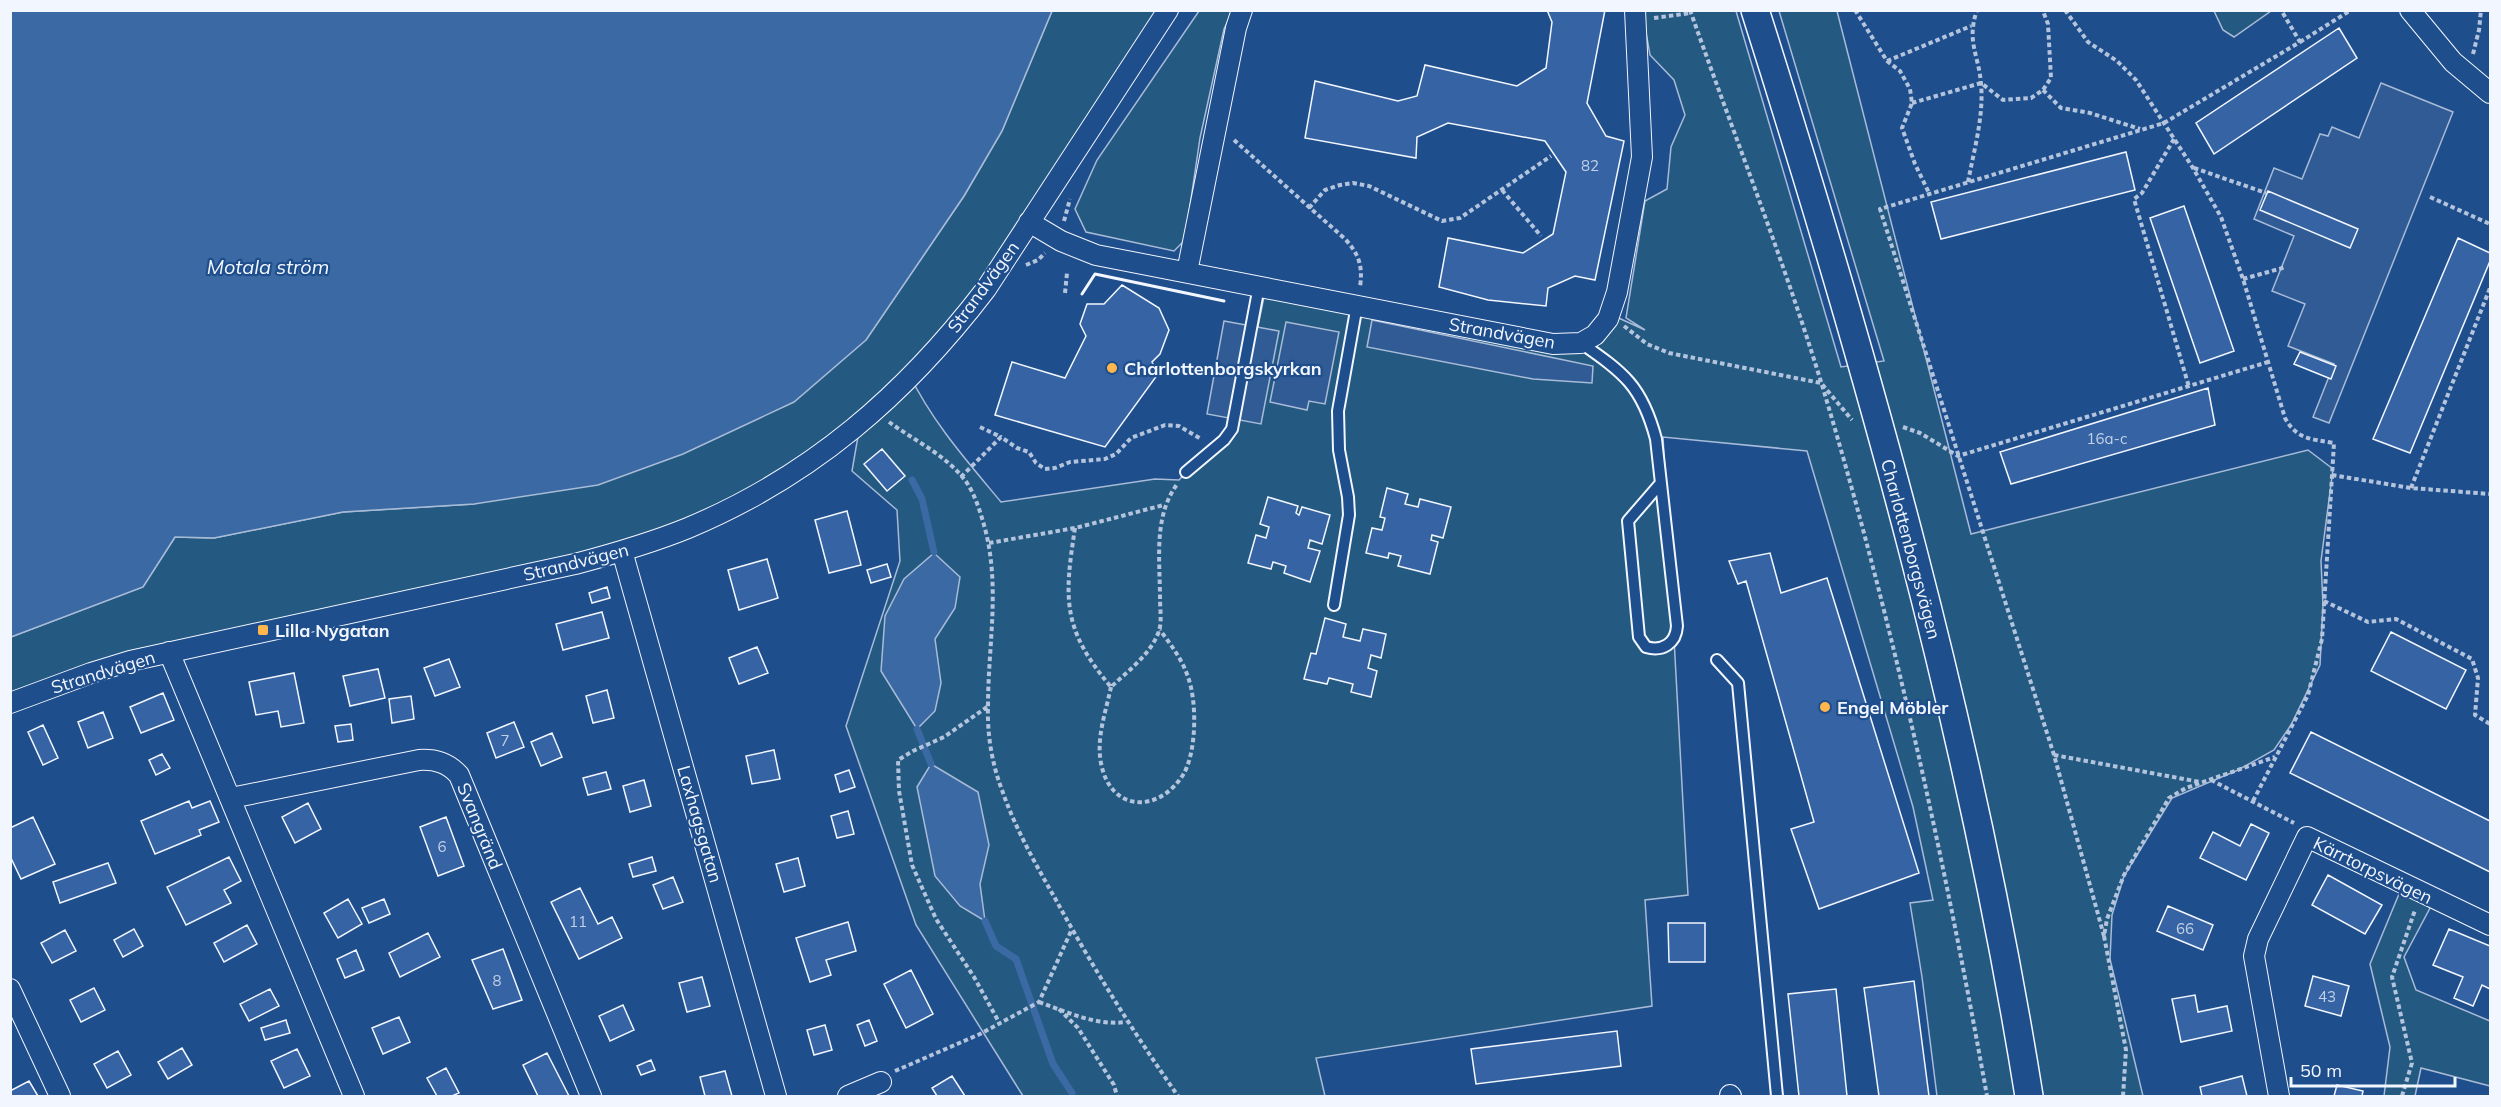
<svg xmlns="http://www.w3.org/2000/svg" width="2501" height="1107" font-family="Mulish,sans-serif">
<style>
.green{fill:#245a82;stroke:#a8bbd7;stroke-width:1.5}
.parking{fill:#305b95;stroke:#a8bbd7;stroke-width:1.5}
.water{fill:#3b69a3;stroke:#a8bbd7;stroke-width:1.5}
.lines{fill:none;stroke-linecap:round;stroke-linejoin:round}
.stream{stroke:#3b69a3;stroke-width:7}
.building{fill:#3563a3;stroke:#f2f6ff;stroke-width:1.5}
.service-casing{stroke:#f2f6ff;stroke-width:14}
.minor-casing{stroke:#f2f6ff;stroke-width:22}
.secondary-casing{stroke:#f2f6ff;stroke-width:30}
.path{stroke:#b3c4dc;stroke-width:4;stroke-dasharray:4.5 3;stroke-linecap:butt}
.service{stroke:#1f4e8c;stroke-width:10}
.minor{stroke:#1f4e8c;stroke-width:20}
.secondary{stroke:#1f4e8c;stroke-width:27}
.wall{stroke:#f2f6ff;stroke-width:3}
.poi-dot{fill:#ffb74d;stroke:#1f4e8c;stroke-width:2}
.labels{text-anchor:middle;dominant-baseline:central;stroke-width:4.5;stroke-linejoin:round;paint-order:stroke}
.number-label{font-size:15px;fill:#c3d1e8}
.street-label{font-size:18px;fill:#f2f6ff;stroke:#1f4e8c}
.poi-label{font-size:18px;font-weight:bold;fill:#f2f6ff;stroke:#1f4e8c;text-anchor:start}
.water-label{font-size:20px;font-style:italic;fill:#f2f6ff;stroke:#1f4e8c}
</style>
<rect width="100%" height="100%" fill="#1f4e8c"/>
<path class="green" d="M1642,10L1736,11L1841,367L1884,361L1779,11H1837L1971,534L2308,450L2333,469L2321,561L2323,605L2320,665L2291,725L2274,750L2238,770L2172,798L2124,876L2112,915L2110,959L2143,1096H1937L1922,977L1910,903L1933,900L1913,807L1807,451L1663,437L1688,895L1645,900L1652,1006L1316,1058L1325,1096H1023L916,925L846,726L900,561L897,510L852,471L861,419L777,482L622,552L263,622L42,683L11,696V637L143,587L175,537L214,538L343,512L474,504L866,340L964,196L1002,131L1052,11H1172L1025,223L909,374C933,423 967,461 1001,502L1155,479L1179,480L1240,414L1267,282L1581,343L1612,315L1645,330L1626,318L1645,201L1667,189L1671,147L1685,115L1674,80L1650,55Z
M1199,11H1233L1224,29L1200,138L1185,240L1174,251L1086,232L1075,209L1097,160Z
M2214,11H2271L2234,37L2223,30Z
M2406,877L2438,893L2404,957L2416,990L2490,1021V1086L2421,1068L2415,1096H2384L2390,1047L2370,964Z"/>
<path class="parking" d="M2381,83L2453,112L2329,423L2313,417L2334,364L2288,346L2305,304L2272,291L2294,236L2254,219L2274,168L2302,179L2320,134L2328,136L2332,127L2359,138Z
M1372,320L1593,366L1592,383L1533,379L1367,347Z
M1224,321L1279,331L1261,424L1207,414Z
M1286,322L1339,332L1325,404L1309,401L1307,410L1270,402Z"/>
<path class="water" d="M11,10H1052V11L1002,131L964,196L866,340L794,402L683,454L598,485L474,504L343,512L214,538L175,537L143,587L11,637Z
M934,553L960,577L955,608L935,639L941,683L935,711L917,729L881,671L885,616L904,579Z
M931,764L978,792L989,845L980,884L985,921L960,906L935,876L917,787Z"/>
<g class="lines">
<path class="stream" d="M912,480L922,499L934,552
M917,729L931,764
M985,921L996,946L1016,959L1053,1064L1072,1093"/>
</g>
<path class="building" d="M1547,10H1605L1587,103L1606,136L1624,141L1595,280L1575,276L1548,288L1546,306L1488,300L1439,287L1448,238L1523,253L1553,234L1566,172L1545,141L1448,123L1417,137L1416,158L1305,138L1315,81L1398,101L1417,96L1425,65L1517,86L1546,68L1552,22Z
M2339,28L2357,58L2214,154L2196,123Z
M2126,152L2135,190L1941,239L1931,202Z
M2268,191L2358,229L2350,248L2260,210Z
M2184,206L2234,351L2200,363L2150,218Z
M2458,238L2490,253V261L2410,453L2373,439Z
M1122,285L1159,308L1169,330L1160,354L1152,362L1158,374L1105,447L995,415L1012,362L1065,378L1086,336L1080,324L1087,304H1104Z
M2300,352L2336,366L2331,379L2294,364Z
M2208,388L2215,425L2011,484L2000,452Z
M882,449L905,476L887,491L864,464Z
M1387,488L1408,494L1405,504L1418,507L1420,499L1451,507L1443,538L1432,535L1431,540L1438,542L1430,574L1398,566L1401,556L1389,553L1388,558L1366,553L1372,528L1382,530L1385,518L1380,517Z
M1268,497L1298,506L1296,513L1299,515L1302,507L1330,515L1322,544L1310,540L1308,548L1320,551L1310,582L1284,573L1286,566L1273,562L1271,569L1248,563L1256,535L1266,538L1269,527L1260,524Z
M847,511L861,565L829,573L815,520Z
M1770,553L1781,593L1827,578L1919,873L1819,909L1791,829L1814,822L1746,581L1738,584L1729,561Z
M767,559L778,598L739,610L728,570Z
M887,564L891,577L871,583L867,570Z
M607,587L610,598L592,603L589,593Z
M602,612L609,638L563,650L556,624Z
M1325,618L1346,624L1343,637L1360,641L1363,629L1386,634L1381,658L1371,655L1368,668L1377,671L1371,697L1351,692L1353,684L1329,678L1327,684L1304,679L1311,653L1316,654Z
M2391,632L2466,670L2446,709L2371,671Z
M757,647L768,673L739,684L729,658Z
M449,659L460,687L435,696L424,668Z
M378,669L385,698L350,706L343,676Z
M294,673L304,723L281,727L278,711L256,715L249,682Z
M607,690L614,718L593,723L586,696Z
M163,693L174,720L141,733L130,707Z
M411,696L414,719L392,723L389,699Z
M103,712L113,738L88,748L78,722Z
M514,722L524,747L496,758L487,733Z
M351,724L353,740L338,742L335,726Z
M43,725L58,758L43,765L28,732Z
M2311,732L2490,821V872L2290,773Z
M552,733L562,757L541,766L531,742Z
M774,750L780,779L752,784L746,756Z
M162,754L170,768L156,775L149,760Z
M849,770L855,787L840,792L835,775Z
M606,772L611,789L588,795L583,778Z
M644,780L651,806L630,812L623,786Z
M189,801L192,808L210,801L219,822L199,830L201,835L155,854L141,821Z
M308,803L321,829L295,843L282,817Z
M848,811L854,834L837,838L831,816Z
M33,817L55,864L21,879L10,856V828Z
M446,817L464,866L438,876L420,827Z
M2251,824L2269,833L2246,880L2200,858L2213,832L2240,846Z
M229,857L241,881L224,890L231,903L186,925L167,887Z
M652,857L656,871L633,877L629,864Z
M798,858L805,886L784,892L776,864Z
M108,863L116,883L60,903L53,882Z
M2328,875L2382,905L2365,934L2312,905Z
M673,877L683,902L663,909L653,885Z
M580,888L598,924L612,917L622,938L579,959L551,902Z
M348,899L362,924L338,938L324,913Z
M384,899L390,914L369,923L362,908Z
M2168,906L2213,925L2203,950L2157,931Z
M848,922L856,951L826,960L831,975L810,982L796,938Z
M1668,923H1705V962H1669Z
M247,925L257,944L224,962L214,943Z
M134,929L143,946L123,957L114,940Z
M2449,929L2490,946V989L2482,985L2473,1006L2454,998L2463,977L2433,965Z
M65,930L76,951L52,963L41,943Z
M428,933L440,957L400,977L389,953Z
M503,949L522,1000L493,1009L472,960Z
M356,950L364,970L345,978L337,959Z
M911,970L933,1014L906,1028L884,984Z
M2313,976L2349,986L2341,1016L2305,1006Z
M702,977L710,1006L687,1012L679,983Z
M1914,981L1929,1096H1879L1864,988Z
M94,988L105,1010L81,1022L70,1000Z
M270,989L279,1006L249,1021L240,1004Z
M1836,989L1847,1096H1799L1788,994Z
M2195,995L2198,1012L2227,1006L2232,1031L2181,1042L2172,999Z
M623,1005L634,1030L610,1041L599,1016Z
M399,1017L410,1042L383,1054L372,1028Z
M286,1020L290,1033L265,1040L261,1028Z
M869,1020L877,1041L865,1046L857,1025Z
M825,1025L832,1050L814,1055L807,1030Z
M1617,1031L1621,1066L1476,1084L1471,1049Z
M182,1048L192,1065L168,1079L158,1062Z
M297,1049L310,1076L284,1088L271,1061Z
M118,1051L131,1075L107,1088L94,1064Z
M547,1053L569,1096H538L523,1065Z
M651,1060L655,1070L641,1075L637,1066Z
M446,1068L459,1093L452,1096H437L427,1078Z
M725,1071L732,1096H705L700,1077Z
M952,1076L965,1096H937L932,1088Z
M2242,1076L2247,1096H2202L2200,1087Z
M29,1081L38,1096H10V1091Z
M2337,1085L2363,1091L2362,1096H2334Z"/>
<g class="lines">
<defs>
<path id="service" d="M1581,343C1624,373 1642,386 1656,439L1677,626C1676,643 1663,652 1646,647L1639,637L1628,521L1660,484
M1186,472L1224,440L1232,429L1259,286
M1334,605L1349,515L1348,497L1339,450L1338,411L1357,305
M1717,660L1738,683L1777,1096"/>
<path id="minor" d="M2410,10L2453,62L2490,93
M1029,222L1061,241L1096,255L1553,344L1581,343L1595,335L1608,319L1617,292L1642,157L1635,10
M1187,272L1236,28L1242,10
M622,551L776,1096
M169,652L354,1096
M10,703L91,673L130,661L575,564C613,554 651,543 688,528C812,476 905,395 986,289L1168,10
M231,798L419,760C436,759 448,763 459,775L591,1096
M10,989L60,1096
M1730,1095L1731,1096
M848,1096L881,1082
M2279,1096L2254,956L2258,939L2307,837L2490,925"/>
<path id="secondary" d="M1755,10C1868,366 1970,728 2029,1096"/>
</defs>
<use href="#service" class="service-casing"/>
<use href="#minor" class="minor-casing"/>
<use href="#secondary" class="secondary-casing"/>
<path class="path" d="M1690,10C1734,135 1783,258 1822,385C1892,618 1944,857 1987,1096
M1855,10L1887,61L1900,71L1910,89L1912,103L1902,128L1915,164L1929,193
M2065,10L2088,42L2117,61L2136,80L2193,168L2221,217L2243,279L2285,418C2297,440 2312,439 2334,443L2322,639L2308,695L2253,801
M1654,18L1691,13
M2300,42L2351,10
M2473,54L2479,30L2481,10
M1887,61L1971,26
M2043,90L2061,108L2090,113L2140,129
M1912,103L1981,83L2003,100L2031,98L2043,90L2051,78L2048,24L2043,11
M2174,139L2142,193L2134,199L2189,387
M1234,140L1345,239C1359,254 1363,266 1360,287
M2194,168L2266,193
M1968,182C1974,150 1984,116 1981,84C1979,55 1966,42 1977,10
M1502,190L1541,236
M2430,197L2490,224
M1309,208L1325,190L1340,185L1353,183L1369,186L1442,221L1460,218L1551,156
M1064,221L1070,199
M1026,265L1038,260L1045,253
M2243,279L2286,267
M1065,293L1067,273
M1624,326L1647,344L1669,353L1821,383L1852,420
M889,422C915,441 948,456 967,483C975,495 980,511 984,525C1001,585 988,645 988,706C987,734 992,764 1002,790C1015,828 1036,865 1056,900C1093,968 1134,1033 1178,1096
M980,427L1001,437
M1903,427L1920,433L1958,456L2268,362
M2332,475L2411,488L2490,494
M961,477L1001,437L1017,448L1029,452L1036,463L1045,469L1055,468L1070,462L1105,459L1116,454L1131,438L1165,425L1179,426L1201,439
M2411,488L2490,288
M1075,528C1064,599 1062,629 1111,687C1128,671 1151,654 1159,631C1162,622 1160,608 1160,599C1160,559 1153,516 1178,483
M989,543L1075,528L1164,505
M2324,601L2368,622L2396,619L2472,659L2478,678L2475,715L2490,724
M1111,687C1106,711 1096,738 1101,763C1110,812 1158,814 1183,775C1197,752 1197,701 1188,677C1182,659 1171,645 1160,630
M987,707L944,737L913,751L898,760L899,791L912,865L936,919L974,977L1000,1024
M2054,755L2200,782
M2211,780L2294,823
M2104,936L2054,755L1880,209L2164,123L2300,42L2281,10
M1039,1002C1067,1012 1096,1026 1126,1022
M1059,1009L1078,1028L1114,1085L1117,1096
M895,1071L980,1034L1039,1002L1072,929
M2123,1096L2126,1050L2104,936L2107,919L2124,875L2169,798L2186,788L2275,757
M2402,1096L2412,1063L2392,977L2415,910"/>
<use href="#service" class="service"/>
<use href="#minor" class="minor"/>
<use href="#secondary" class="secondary"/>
<path class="wall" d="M1082,294L1095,274L1224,301"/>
</g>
<g class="poi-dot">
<circle cx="1112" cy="368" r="6"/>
<rect x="257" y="624" width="12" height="12" rx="3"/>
<circle cx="1825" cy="707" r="6"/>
</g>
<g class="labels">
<g class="number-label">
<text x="1590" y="165">82</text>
<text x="2107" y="438">16a-c</text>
<text x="505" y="740">7</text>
<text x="442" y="846">6</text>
<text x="578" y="921">11</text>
<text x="2185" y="928">66</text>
<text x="497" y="980">8</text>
<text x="2327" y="996">43</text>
</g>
<g class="street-label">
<text transform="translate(983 287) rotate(-54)">Strandvägen</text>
<text transform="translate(1502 333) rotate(10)">Strandvägen</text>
<text transform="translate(1911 549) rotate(75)">Charlottenborgsvägen</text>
<text transform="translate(576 562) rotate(-14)">Strandvägen</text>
<text transform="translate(103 672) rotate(-17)">Strandvägen</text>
<text transform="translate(700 824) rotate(74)">Laxhagsgatan</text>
<text transform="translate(480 826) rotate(68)">Svangränd</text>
<text transform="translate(2373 870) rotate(26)">Kärrtorpsvägen</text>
</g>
<g class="poi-label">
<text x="1124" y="368">Charlottenborgskyrkan</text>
<text x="275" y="630">Lilla Nygatan</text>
<text x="1837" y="707">Engel Möbler</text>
</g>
<g class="water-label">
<text x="268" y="266">Motala ström</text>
</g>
</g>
<rect width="2501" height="1107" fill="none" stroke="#f2f6ff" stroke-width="24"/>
<path d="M2291 1077v9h164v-9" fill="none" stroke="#f2f6ff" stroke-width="3"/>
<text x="2300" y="1077" font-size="18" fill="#f2f6ff" stroke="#1f4e8c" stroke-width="4.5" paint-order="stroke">50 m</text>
</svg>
